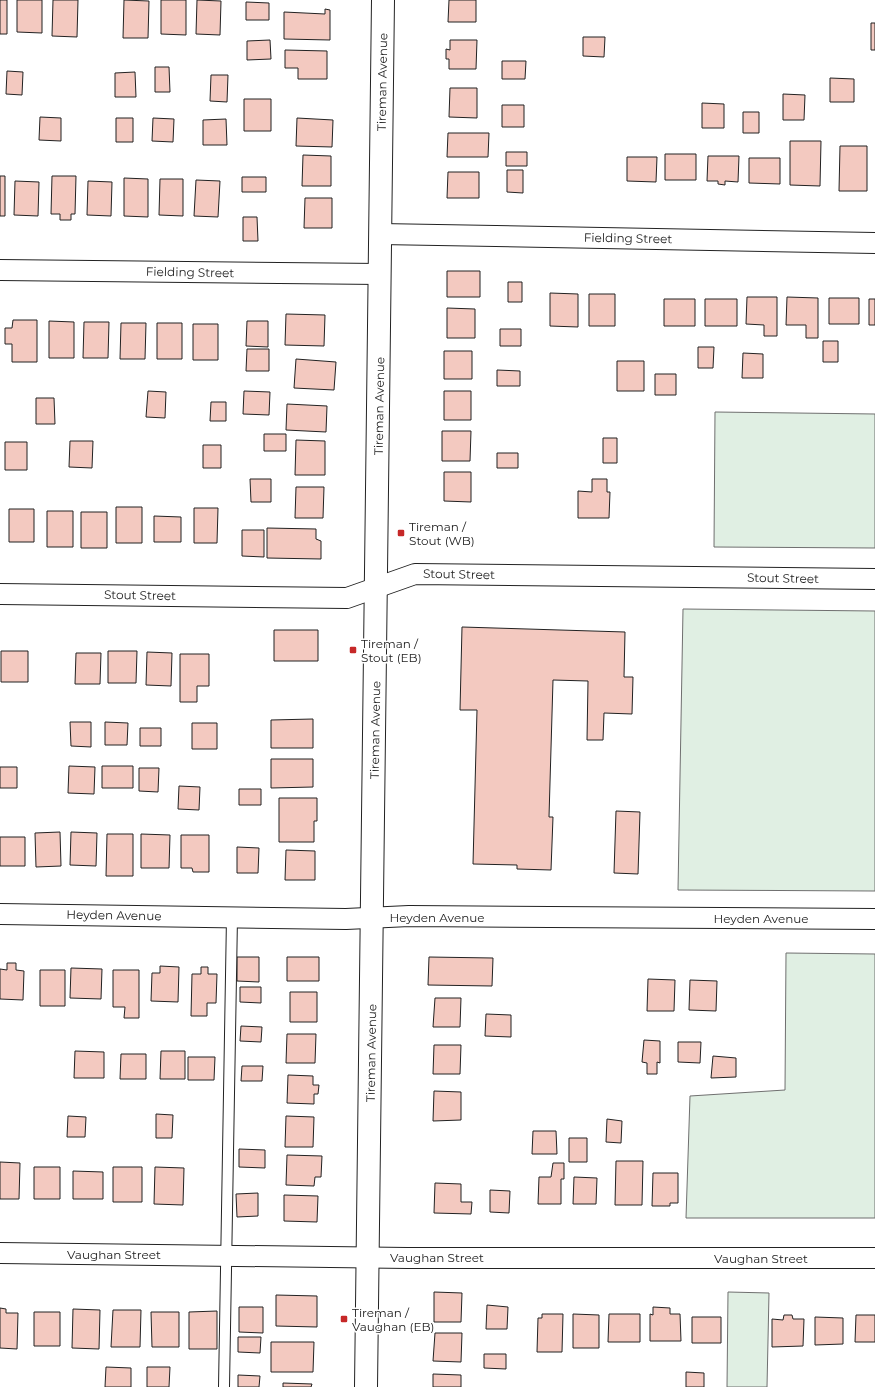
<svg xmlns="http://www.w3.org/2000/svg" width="875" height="1387" font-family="Montserrat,sans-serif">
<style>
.green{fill:#e0efe3;stroke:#6f6f6f}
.building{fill:#f3c9c0;stroke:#222}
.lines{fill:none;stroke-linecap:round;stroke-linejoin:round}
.service-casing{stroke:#222;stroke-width:12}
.minor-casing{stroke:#222;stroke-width:22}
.tertiary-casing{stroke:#222;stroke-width:24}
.service{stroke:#fff;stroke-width:10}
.minor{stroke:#fff;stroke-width:20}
.tertiary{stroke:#fff;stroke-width:22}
.poi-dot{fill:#c62828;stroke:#fff;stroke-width:1.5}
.labels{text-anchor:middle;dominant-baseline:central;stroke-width:3;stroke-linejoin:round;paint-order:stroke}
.street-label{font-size:12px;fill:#222;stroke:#fff}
.poi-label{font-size:12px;fill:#222;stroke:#fff;text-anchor:start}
</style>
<rect width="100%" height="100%" fill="#fff"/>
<path class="green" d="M715,412L875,414V548L714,547Z
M683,609L875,611V891L678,890Z
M786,953L875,954V1218H686L690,1096L785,1090Z
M728,1292L769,1293L767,1387H727Z"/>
<path class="building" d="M0,0H7V34H0Z
M17,0H42V33L17,32Z
M53,0H78L77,37L52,36Z
M124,0L149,1L148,38H123Z
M161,0H186V35L161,34Z
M197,0L221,1L220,35L196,34Z
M449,0H476V22H448Z
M246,2L269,3V20H246Z
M325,9L330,10V40L284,39V12L325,14Z
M871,23H875V50H871Z
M583,37H605L604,57L583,56Z
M270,40L271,59L247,60V41Z
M450,40H477L476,69H449V59H446V49L450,50Z
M285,50L327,51V79H298V68H285Z
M502,61H526L525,79H502Z
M155,67H169L170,92H155Z
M7,71L23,72L22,95L6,94Z
M135,72L136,97H115V73Z
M211,75H228L227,102L210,101Z
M830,78L854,79V102H830Z
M450,88H477V118L449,117Z
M783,94L805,95L804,120H783Z
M244,99H271V131H244Z
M702,103L724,104V128H702Z
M502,105H524V127H502Z
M743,112H759V133H743Z
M40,117L61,118V141L39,140Z
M116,118H133V142H116Z
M153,118L174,119L173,142L152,141Z
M297,118L333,120L332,147L296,146Z
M226,119L227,145H203V120Z
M448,133H489L488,157H447Z
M790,141H821L820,186L790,185Z
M840,146H867V191H839Z
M506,152H527V166H506Z
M665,154H696V180H665Z
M303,155L331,156V186H302Z
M708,156H739L738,182L725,181V185L718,184V181H707Z
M627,157H657L656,182L627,181Z
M749,158H780V184L749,183Z
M507,170H523V193L507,192Z
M448,172H479V198H447Z
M0,176H5V216H0Z
M52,176H76L75,214H71V220H60V214H51Z
M242,177H266V192H242Z
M124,178L148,179V217L124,216Z
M160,179H183V216L159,215Z
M196,180L220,181L218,217L194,216Z
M15,181L39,182L38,216L14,215Z
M88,181L112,182L111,216L87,215Z
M305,198H332V228H304Z
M243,217H257L258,241H243Z
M447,271H480V297H447Z
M508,282H522V302H508Z
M550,293L578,294V327L550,326Z
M589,294H615V326H589Z
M747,297H777V336H764V325L746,324Z
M787,297L818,298V338H806V325H786Z
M829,298H859V324H829Z
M664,299H695V326H664Z
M705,299H737V326H705Z
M869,299H875V325H869Z
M447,308L475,309V338H447Z
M286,314L325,315L324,346L285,345Z
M13,320H37V362H12V344H5V328H12Z
M49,321L74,322V358H49Z
M247,321H268V347L246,346Z
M84,322H109L108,358H83Z
M121,323H146L145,359H120Z
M157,323H182V359H157Z
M193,324H218V360H193Z
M500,329H521V346H500Z
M823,341H838V362H823Z
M698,347H714L713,368H698Z
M247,349H269V371H246Z
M444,351H472V379H444Z
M743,353L763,354V378H742Z
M296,359L336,362L334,390L294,388Z
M617,361H644V391H617Z
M497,370L520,371V386H497Z
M655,374H676V395H655Z
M148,391L166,392L165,418L146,417Z
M244,391L270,392L269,415L243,414Z
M444,391H471V420H444Z
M36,398H54L55,424H36Z
M211,402H226V421H210Z
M287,404L327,406L326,432L286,430Z
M442,431H471L470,461H442Z
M264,434H286V451H264Z
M603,438H617V463H603Z
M296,440L325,441V475H295Z
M70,441H93L92,468L69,467Z
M5,442H27V470H5Z
M203,445H221V468H203Z
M497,453H518V468H497Z
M444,472H471V502L444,501Z
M250,479H271V502H251Z
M592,479H607V492H610L609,518H578V491L592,492Z
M296,487H324L323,518H295Z
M116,507H142V543H116Z
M194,508H218L217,543H194Z
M9,509H34V542H9Z
M47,511H73V547H47Z
M81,512H107V548H81Z
M154,516L181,517V542H154Z
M267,528L316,529V539L321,541V559L267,558Z
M242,530H264V557L242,556Z
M462,627L625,632L624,677H633L632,714L604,713L603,740H587L588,681L553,680L549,817H553L551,870L517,869V865L473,864L477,710H460Z
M274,630H318V661H274Z
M1,651H28V682H1Z
M108,651H137L136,683H108Z
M147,652L172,653L171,686L146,685Z
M76,653H101L100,684H75Z
M180,654H209V686H197V702H180Z
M313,719V748H271V720Z
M70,722H91V747L71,746Z
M105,722L128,723L127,745H105Z
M192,723H217V749H192Z
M140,728H161V746H140Z
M271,759H313V787L271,788Z
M69,766L95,767L94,794L68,793Z
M102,766H133V788H102Z
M0,767H17V788H0Z
M139,768H159L158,792L139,791Z
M179,786L200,787L199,810L178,809Z
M239,789H261V805H239Z
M279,798H317V821H314V842H279Z
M616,811L640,812L638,874L614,873Z
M60,832L61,866L36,867L35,833Z
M71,832L97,833L96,866L70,865Z
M107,834H133V876H106Z
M141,834L170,835L169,868H141Z
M181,835H209V872H193L192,868H181Z
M0,837H25V866H0Z
M237,847L259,848L258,873H237Z
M286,850L315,851V880H285Z
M237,957H259V982L237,981Z
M287,957H319V981H287Z
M429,957L493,958L492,986L428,985Z
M7,963H16V970L24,971L23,1000L0,999V969L7,970Z
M160,966L179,967L178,1002L151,1001L152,973H160Z
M201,967H208V974H217L216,1003H207V1016H191L192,974H201Z
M71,968L102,969L101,999L70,998Z
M40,970H65V1006H40Z
M113,970H139V1018H124L125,1007H113Z
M648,979L675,980L674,1011H647Z
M690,980L717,981L716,1011L689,1010Z
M240,987H261V1003L240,1002Z
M290,992H317V1022H290Z
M435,998H461L460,1027H433Z
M486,1014L511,1015V1037L485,1036Z
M241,1026L262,1027L261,1042L240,1041Z
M287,1034H316L315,1063H286Z
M644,1040L660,1041V1063L657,1062V1074H647V1063L642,1062Z
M678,1042H701L700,1063L678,1062Z
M434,1045H461L460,1074H433Z
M75,1051L104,1052V1078H74Z
M161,1051H185V1079H160Z
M121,1054H146V1079H120Z
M713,1056L736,1058V1077L711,1078Z
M188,1057H215L214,1080H188Z
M242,1066H263L262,1081H241Z
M288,1075L313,1076V1085H319L318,1094H314V1104L287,1103Z
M434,1091L461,1092V1120L433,1121Z
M156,1114L173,1115L172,1138H156Z
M68,1116L86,1117L85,1137H67Z
M286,1116L314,1117L313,1147H285Z
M607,1119L622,1121L621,1143L606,1142Z
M533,1131H556L557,1154H532Z
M569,1138H587V1162H569Z
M239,1149L265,1150V1168L239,1167Z
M287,1155L322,1156L321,1177H315L314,1186L286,1185Z
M616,1161H643L642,1205H615Z
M0,1162L20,1163L19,1199H0Z
M553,1163H564V1179H561V1204H538L539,1177H551Z
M34,1167H60V1199H34Z
M113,1167H142V1202H113Z
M155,1167L184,1168L183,1205L154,1204Z
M73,1171L103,1172V1199H73Z
M653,1173H678V1203H670V1206H652Z
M574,1177L597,1178L596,1204H573Z
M435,1183L461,1184V1202H472L471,1214L434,1213Z
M490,1190L510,1191L509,1213L490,1212Z
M258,1193V1216L237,1217L236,1194Z
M284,1195L318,1196L317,1222L284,1221Z
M434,1292L462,1293L461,1322H434Z
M276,1295L317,1296V1327L276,1326Z
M487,1305L508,1307L507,1329H486Z
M239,1307H263V1333L239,1332Z
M653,1307L670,1308V1314H680L681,1341H650V1314L653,1315Z
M0,1308L6,1309V1313H18L17,1349L0,1348Z
M73,1309L100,1310L99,1349L72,1348Z
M113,1310H141L140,1347H111Z
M217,1311V1349H189V1312Z
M34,1312H60V1346H34Z
M151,1312H179V1347H152Z
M542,1314H563L562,1352H537L538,1318H542Z
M573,1314L599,1315V1348H573Z
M609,1314H640V1342H608Z
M784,1315H792L793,1319H804L803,1346L772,1347V1319L783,1320Z
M856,1315H875V1342H855Z
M692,1317H721V1343H692Z
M815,1317L843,1318V1344L815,1345Z
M435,1333H462L461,1362L433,1361Z
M238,1337H261L260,1353L238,1352Z
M271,1342H314L313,1372H271Z
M484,1354H506V1369L484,1368Z
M106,1367L131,1368V1387H105Z
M147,1367H170L169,1387H147Z
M686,1372L704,1373V1387H686Z
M433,1374L461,1375V1387H433Z
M238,1375L260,1376L259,1387H238Z
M283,1383L312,1384L311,1387H283Z"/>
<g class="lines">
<defs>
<path id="service" d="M224,1387L232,917"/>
<path id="minor" d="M380,234L875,243
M0,270L380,274
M0,594L347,598L415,574L875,579
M0,914L346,919L409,916L875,919
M0,1253L407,1258H875"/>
<path id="tertiary" d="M366,1387L383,0"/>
</defs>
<use href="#service" class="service-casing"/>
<use href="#minor" class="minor-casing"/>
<use href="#tertiary" class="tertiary-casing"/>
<use href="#service" class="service"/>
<use href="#minor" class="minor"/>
<use href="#tertiary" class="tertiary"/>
</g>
<g class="poi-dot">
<rect x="397" y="529" width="8" height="8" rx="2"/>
<rect x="349" y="646" width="8" height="8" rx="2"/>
<rect x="340" y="1315" width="8" height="8" rx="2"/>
</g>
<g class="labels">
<g class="street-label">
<text transform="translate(382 82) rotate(-89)">Tireman Avenue</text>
<text transform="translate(628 238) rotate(1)">Fielding Street</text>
<text transform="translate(190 272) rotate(1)">Fielding Street</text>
<text transform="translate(379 406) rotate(-89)">Tireman Avenue</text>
<text transform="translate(459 574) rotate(1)">Stout Street</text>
<text transform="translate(783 578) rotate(1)">Stout Street</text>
<text transform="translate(140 595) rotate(1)">Stout Street</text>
<text transform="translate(375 730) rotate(-89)">Tireman Avenue</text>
<text transform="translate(114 915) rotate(1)">Heyden Avenue</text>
<text x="437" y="917">Heyden Avenue</text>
<text x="761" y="918">Heyden Avenue</text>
<text transform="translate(371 1053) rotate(-89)">Tireman Avenue</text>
<text x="114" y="1254">Vaughan Street</text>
<text x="437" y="1257">Vaughan Street</text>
<text x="761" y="1258">Vaughan Street</text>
</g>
<g class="poi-label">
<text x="409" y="526">Tireman /<tspan x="409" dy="14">Stout (WB)</tspan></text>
<text x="361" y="643">Tireman /<tspan x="361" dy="14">Stout (EB)</tspan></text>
<text x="352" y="1312">Tireman /<tspan x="352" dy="14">Vaughan (EB)</tspan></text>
</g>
</g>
</svg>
